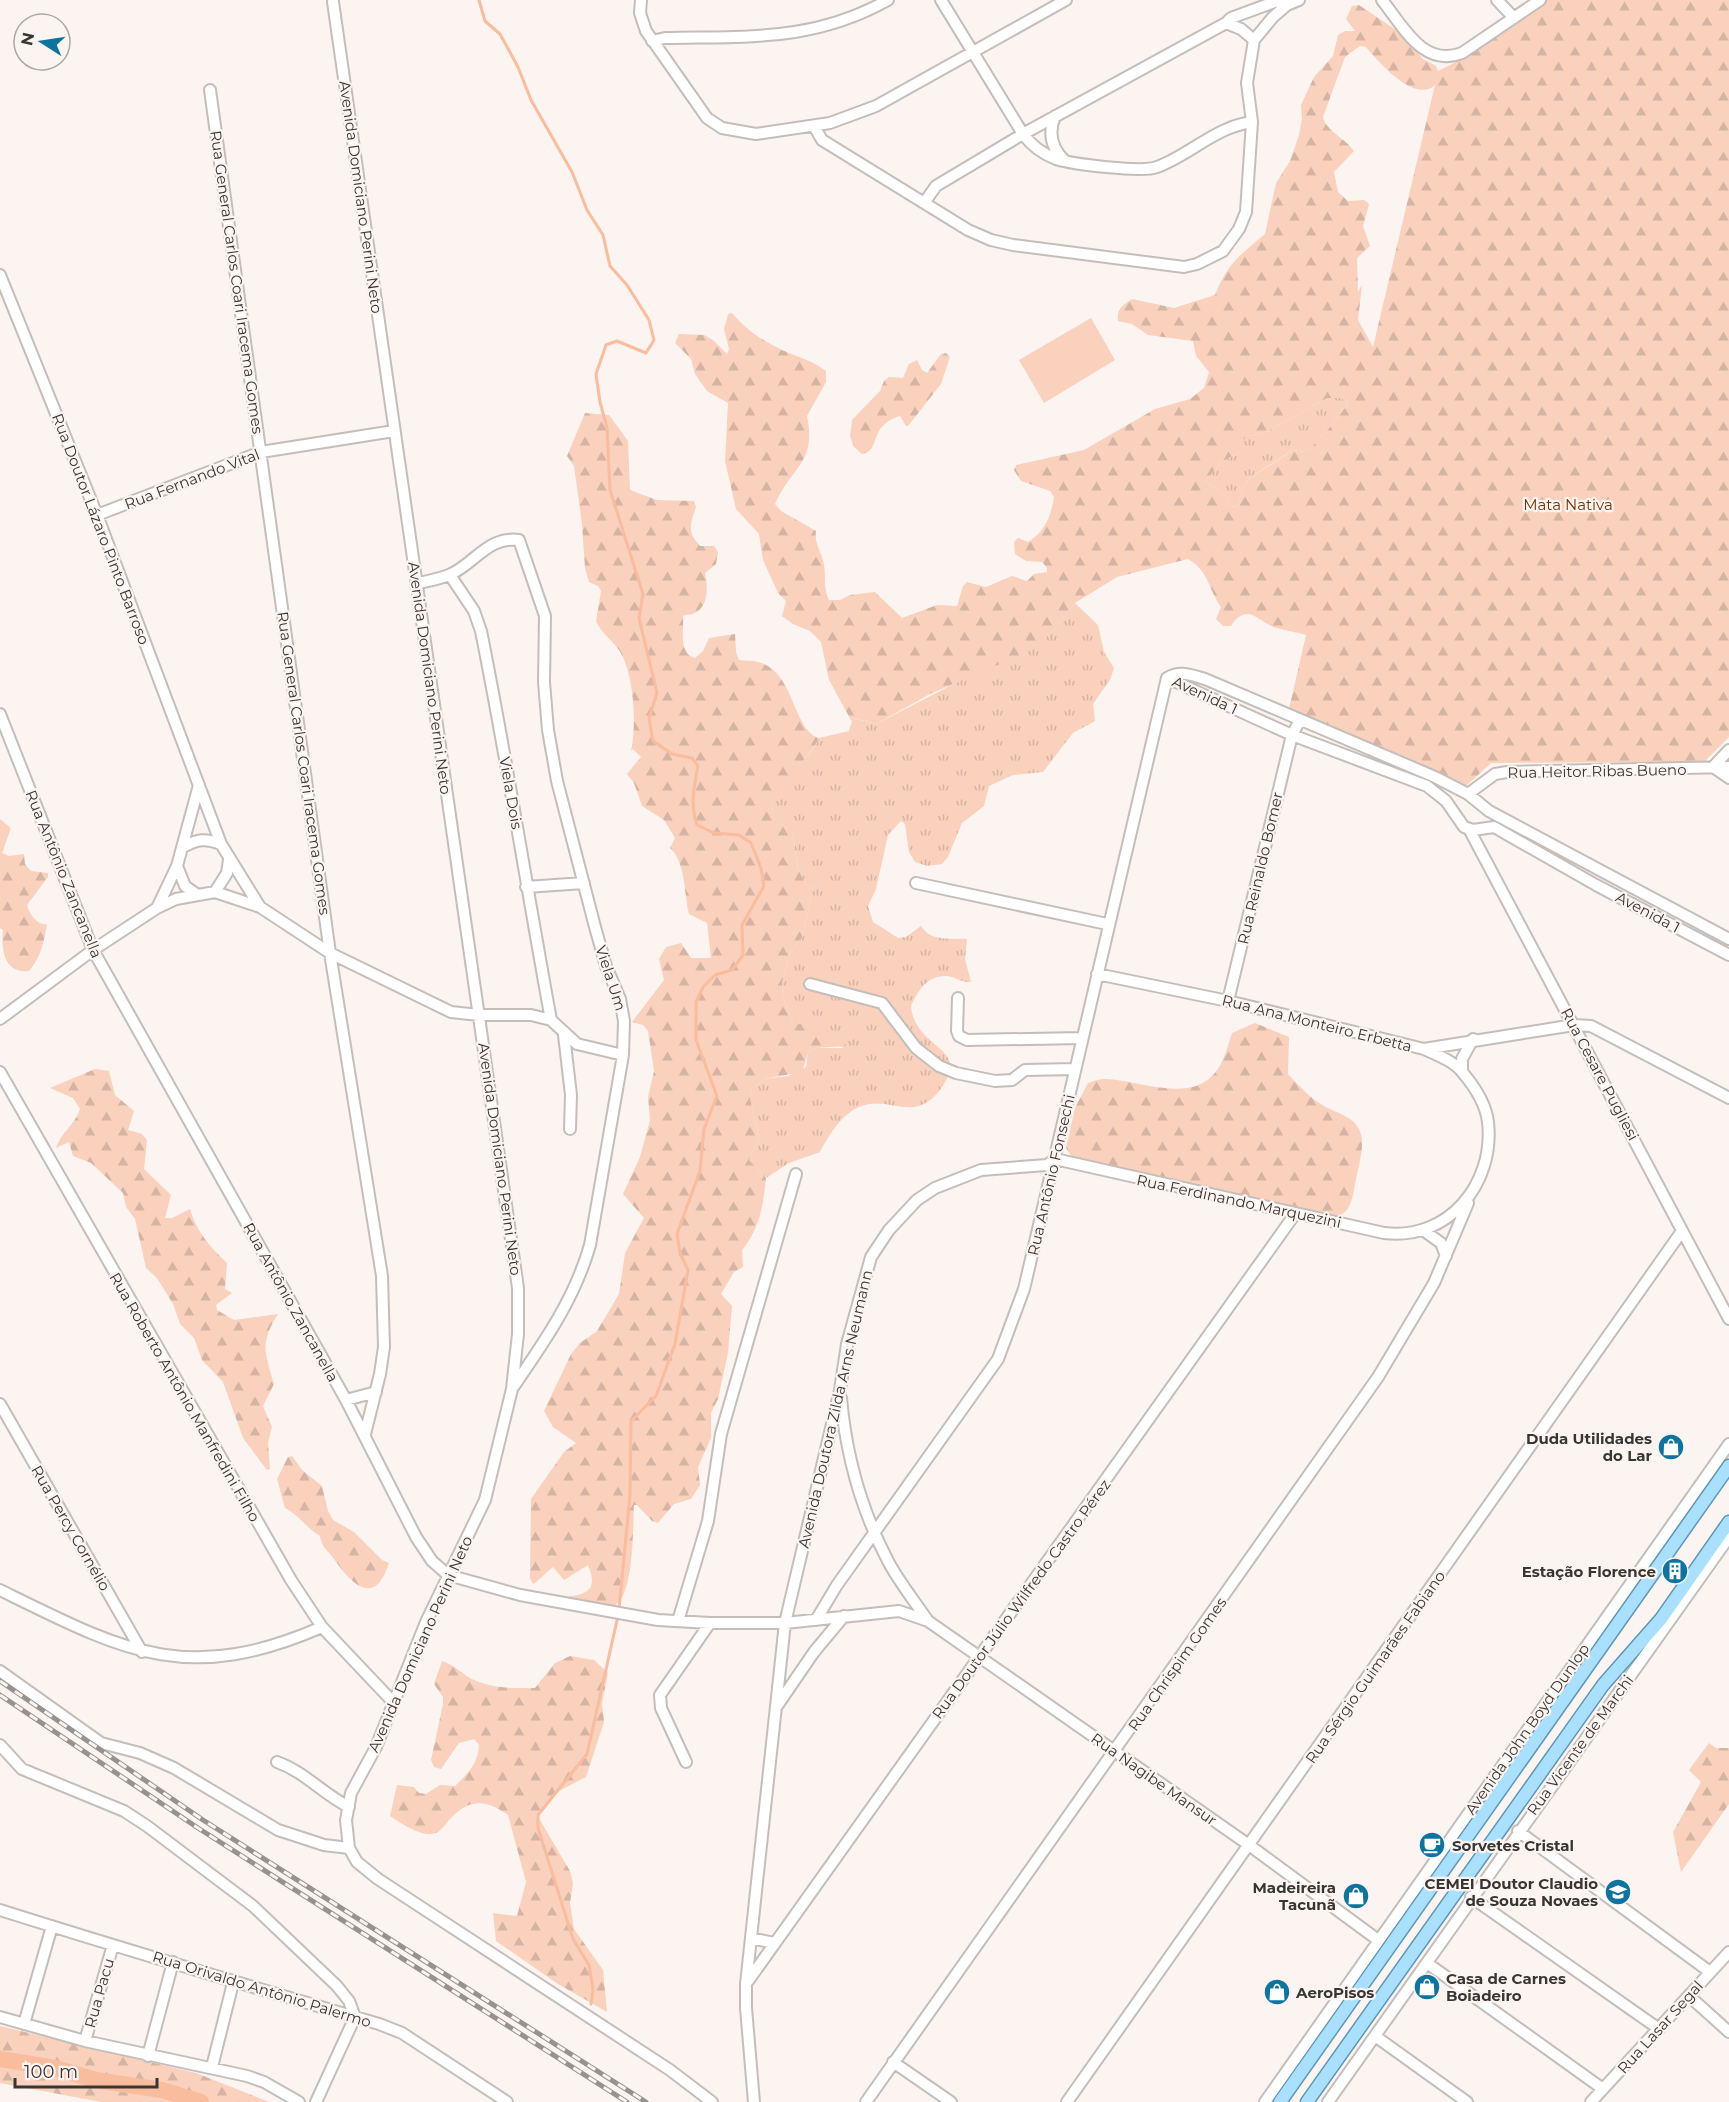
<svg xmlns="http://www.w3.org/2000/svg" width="1729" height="2102" font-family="Montserrat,sans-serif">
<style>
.grass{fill:url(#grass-tufts)}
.forest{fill:url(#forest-firs);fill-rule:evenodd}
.park{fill:#f9d1bd}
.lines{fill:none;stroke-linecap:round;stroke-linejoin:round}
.stream{stroke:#f9bc9c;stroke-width:3}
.river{stroke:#f9bc9c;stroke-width:16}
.minor-casing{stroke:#c4bebb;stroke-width:14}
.major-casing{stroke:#5c97b7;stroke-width:15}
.minor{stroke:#fff;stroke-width:10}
.major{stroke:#a9e0fe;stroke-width:12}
.rail-casing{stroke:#96928f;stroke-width:5}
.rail{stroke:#fbf4f1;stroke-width:3;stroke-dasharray:9;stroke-linecap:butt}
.labels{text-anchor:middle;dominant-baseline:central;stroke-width:4.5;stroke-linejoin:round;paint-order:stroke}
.street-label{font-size:15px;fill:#383634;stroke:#fbf4f1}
.park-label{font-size:15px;fill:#763404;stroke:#fbf4f1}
.poi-label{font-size:15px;font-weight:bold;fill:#383634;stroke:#fbf4f1;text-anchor:end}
</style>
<defs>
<pattern id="grass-tufts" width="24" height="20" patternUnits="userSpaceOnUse" patternTransform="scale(1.5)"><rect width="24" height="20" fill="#f9d1bd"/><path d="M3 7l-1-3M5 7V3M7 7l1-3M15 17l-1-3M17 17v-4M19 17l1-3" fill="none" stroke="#d6b4a3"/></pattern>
<pattern id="forest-firs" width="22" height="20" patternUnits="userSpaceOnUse" patternTransform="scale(1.5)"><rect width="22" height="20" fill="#f9d1bd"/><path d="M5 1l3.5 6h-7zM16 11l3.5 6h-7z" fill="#d6b4a3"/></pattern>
</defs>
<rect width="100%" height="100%" fill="#fbf4f1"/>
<path class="grass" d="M1327,398H1341L1348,402C1346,410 1313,448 1305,452L1292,450C1281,459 1253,474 1247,481C1241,488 1242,499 1236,507L1231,506L1229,498L1205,481L1223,461L1240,452V442L1247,436L1264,433Z
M1075,603L1098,625L1104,652L1114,668L1110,680L1093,704L1095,721L1073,733L1043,772L1013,775L989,786L984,806L962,823L948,857L942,864L927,866L915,862L909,852L905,824L901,821L888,835L876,889L868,906L873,922L898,938L906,937L921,926C931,942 950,938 967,939L965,959L971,982C962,983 956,977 947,976C927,975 918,991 911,1006C914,1042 954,1047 950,1069C949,1077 944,1084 940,1090C913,1125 890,1094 859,1107C842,1114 828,1136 820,1152L789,1163L766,1178L749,1160L759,1137L750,1098L752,1088L764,1079L788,1076L806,1067L808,1053L815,1048H844L793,1024L783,997L782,982L791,951L802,938L813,888L806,885L798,869L793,834L772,816C773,771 806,770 819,738L849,731L853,718L876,724L1049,635Z"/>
<path class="forest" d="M1547,0H1729V737L1704,762L1491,763L1466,786L1289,709L1306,635C1296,632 1287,631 1277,628C1259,624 1248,600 1231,626H1223L1216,619L1221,607C1209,590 1208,570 1188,559L1117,577L1075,603L1049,635L1023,654L930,694L876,724L854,718L852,722L829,680L821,642L810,631L793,624L782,616L786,601L778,593L763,560L759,534L736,509L725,461L728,403L707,391L695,374L691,359L675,343L679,334L704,335L713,340L727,354L729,349L724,329L728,314L732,313C746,330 762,340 782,350C797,357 812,360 826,371V382L807,416C817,463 791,467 775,504L781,511L816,531C814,545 822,552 824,565C826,577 823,588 829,600H840L850,595L875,592L902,618L937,605L957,606L963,586L967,582L986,587L1012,576L1027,581L1034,574L1047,572V568L1042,562L1026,561L1015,554L1014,542L1018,538L1028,542C1045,532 1051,516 1054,497L1050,491L1021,481L1014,470L1016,465L1084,450L1155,409L1190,399L1204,388L1209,372L1196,356L1193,341L1148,335L1132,324L1118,321C1116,309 1123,305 1132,299L1174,308L1215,295C1227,264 1240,255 1265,234L1276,183L1290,161L1299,135L1302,119L1301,105L1314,77L1333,56L1338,35L1345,31H1355L1346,19L1352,6L1359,5L1402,34L1423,59L1436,66L1438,71L1456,62ZM1360,46L1366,47C1378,61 1414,104 1435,85L1373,347L1358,320L1362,285L1358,292L1357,258L1370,246L1363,226L1369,204L1364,200L1348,201L1338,192L1334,172L1354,151C1346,139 1326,131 1323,117L1345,57ZM1327,398H1341L1348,402C1346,410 1313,448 1305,452L1292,450C1281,460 1253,474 1247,481C1241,488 1242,499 1236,507L1231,506L1229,498L1205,481L1223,461L1240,452V443L1247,436L1264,433Z
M946,353L950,357L941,384L908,426H906L900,416C867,426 882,451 862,454L854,447L850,436L852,420L880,391L884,381L889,377L903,378L909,364L917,360L922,370L927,373L941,354Z
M585,413L609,415L628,441L630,490L657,500L694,501L696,507C690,525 687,532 700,546H714L718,552L716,564L705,573C708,586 709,608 693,614C690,615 686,614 683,616C684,630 678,654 695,658L703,651L709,638L735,634L736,652L739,660C745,661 752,660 758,662C795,671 792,729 819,738C805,769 773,775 772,816L793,834L798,869L806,885L813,888L802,938L791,951L782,982L783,997L793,1024C815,1024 832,1028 847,1046L815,1048L808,1053L802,1072L764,1079L752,1088L750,1098L759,1137L749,1160L766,1178C763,1206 760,1228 742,1250L743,1267L734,1272L721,1294L732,1306L728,1353L718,1399L711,1413V1438L698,1467L700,1485L691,1499L674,1504L658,1523L652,1521L637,1505H634C633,1525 634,1601 613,1606C599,1609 577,1601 562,1598C586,1594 599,1592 588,1565L564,1580L553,1567L536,1582L533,1584L530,1578L531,1499L564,1452L576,1443L553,1427L544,1411L571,1354L580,1343L597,1331L619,1294L625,1253L644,1218L623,1194L640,1157L650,1120L648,1097L654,1071L648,1031L643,1025L632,1022L664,980L659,959L666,947L681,943L691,958H711L707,923L689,914C684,895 686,862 670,848L675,838L664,820L642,806L634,783L627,774L641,757L633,749L631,751C637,724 634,673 619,650C612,640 601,633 596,621L601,591L598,586L589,582L585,568L582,524L574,466L567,456Z
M0,819L11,828L2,853L9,856L24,854L25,864L31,871L48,873V877L27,905C29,913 37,926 47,924C44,942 41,957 29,971C4,974 1,949 3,930L0,928Z
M1255,1023L1289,1037L1288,1074C1299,1086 1312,1100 1326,1107C1341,1115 1360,1118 1362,1140C1363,1155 1356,1175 1354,1190C1351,1206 1347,1216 1330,1218L1072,1157L1066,1148L1075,1108L1088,1083C1093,1081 1100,1079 1106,1079C1135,1080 1184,1101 1210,1078C1223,1067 1227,1048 1232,1033Z
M95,1069L109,1071L115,1095L134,1111L128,1130L142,1134L147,1140L144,1169L171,1195L165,1218H172L190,1209C196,1231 210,1247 227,1263L225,1289L232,1293L216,1305L217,1310L234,1320L278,1314C259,1344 265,1352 274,1384L263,1406L272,1427L268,1443L270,1469L267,1470L243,1438L223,1382L202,1360L194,1338L180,1324L173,1304L157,1278L146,1268L135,1219L126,1207L123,1193L91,1163L73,1156L69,1142L56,1148C60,1133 76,1124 80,1109L73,1098L50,1088Z
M292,1456L302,1470L322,1486L328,1511L333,1520L354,1532L382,1560L389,1563C375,1607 353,1586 334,1559C327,1549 322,1548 320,1536C306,1528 299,1515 285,1508L277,1479L288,1457Z
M570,1656L594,1660L608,1673L602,1703L604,1722L586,1777L559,1791L537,1815L570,1871L573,1883L570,1903L574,1929L603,1970L607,2012L558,1984L496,1941L493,1913L517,1916L526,1882L508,1815C488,1801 472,1798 454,1815C448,1820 444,1828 438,1832C424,1840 401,1823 390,1816L397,1785L414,1787L419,1793L426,1794L440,1785L455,1786C468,1773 478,1764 479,1745L474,1739L459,1743L441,1769L434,1767L431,1760L443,1704V1697L434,1684L442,1661C455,1665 463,1675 474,1680C493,1689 516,1688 535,1688L555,1663Z
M1709,1743L1716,1748H1729V1804L1681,1872L1673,1832L1701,1782L1689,1770Z
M0,2026L196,2073L269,2102H101L0,2083Z"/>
<path class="park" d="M1091,318L1115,360L1044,403L1019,360Z"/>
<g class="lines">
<path class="stream" d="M479,0L485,21L500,34L518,67L531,100L572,172L587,210L603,235L610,266L627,285L649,320L654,340L646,353L617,341L606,345L596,374L600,402L607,428L610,490L643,594L639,618L657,693L649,718L653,741L672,754L692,758L698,766C694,787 690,804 697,825L714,833L739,835L751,843L761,868L764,886L742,925L743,955L732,970L715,975L703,987L696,1002V1040L717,1096L704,1129L700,1171L677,1234L680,1253L688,1270L675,1344L656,1396L631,1421L630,1495L619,1609
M591,2004L593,1989L589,1965L573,1939L538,1828V1815L587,1754L618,1616"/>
<path class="river" d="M0,2059L55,2068L96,2080L162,2090L201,2102"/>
<defs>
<path id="minor" d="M641,0L640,13L646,31L707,118L722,128L756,134L830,123L876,106L1066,0
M941,0L1023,134C1031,145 1043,154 1056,159C1072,164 1142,173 1157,167C1190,155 1215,127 1252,122
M1382,0C1403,26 1423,68 1462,53L1540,0
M1497,0L1514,18
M333,2L518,1288V1334L512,1389L485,1500L426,1622L376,1747L351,1793L346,1820L349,1848L357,1862L378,1879L670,2070L712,2102
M1226,23L1241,29L1254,40
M652,41L665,38C748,36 813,42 888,0
M210,90L330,953L382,1276L384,1347L380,1374L365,1434
M1055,116C1048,133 1051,148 1065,161
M814,126L822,140L968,230L991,240L1013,245L1184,267L1197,264L1223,251L1239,229L1246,212L1252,122L1247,83L1254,40L1273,17L1287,5L1299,0
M924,203L936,186L1023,134L1226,23L1231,18L1277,1L1287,5
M0,275L97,515L221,844L260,907
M97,515L261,452L394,431
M450,575L474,611L481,631C507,760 527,890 551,1020
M416,584C427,581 439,579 449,575C475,564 487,536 519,540L545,616L544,682L548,730L557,781L595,927L606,966L620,999L624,1021L623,1055L590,1245C575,1298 545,1341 514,1386
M1167,678L1292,735L1427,786L1446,801L1464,827L1473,830L1494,827L1596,885L1729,955
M1167,678C1180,670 1191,675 1205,679L1435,777L1468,794L1489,811L1729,939
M0,714L93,950L346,1400L416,1537L432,1561L448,1575L520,1595L658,1620L710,1623H785L899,1611L928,1621L1249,1845L1378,1940
M1713,767L1729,750
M1713,767L1729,778
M1468,794L1495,774L1507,772L1729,767
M1469,829L1729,1319
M183,847C198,839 205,838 221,844
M177,866L185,886L196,894
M916,883L1107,924
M526,887L584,883
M215,892L227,873L229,860
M157,908L177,866L199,785
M1097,974L1228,1001L1424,1049L1574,1025L1591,1026L1729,1098
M810,984L882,1003L916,1048L939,1066L956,1073L995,1081L1012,1080L1025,1070L1075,1069
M958,998L957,1031L959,1036L967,1040L1082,1038
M1228,1001L1292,735L1300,720
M0,1019L93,950L157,908L176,899L215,892L260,907L330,953L451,1012L479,1015H531L551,1020L577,1044L623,1055
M564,1035L571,1095L570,1129
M1462,1071V1059L1473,1039
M0,1072L291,1580L322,1627L394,1703
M1423,1230L1441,1243L1446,1256
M841,1398C846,1455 862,1512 889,1563C900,1583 915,1602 928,1621
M346,1400L376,1392
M0,1404L142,1652
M0,1590C124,1651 186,1686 322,1627
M816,1620L837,1585L998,1359L1024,1289L1167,678
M678,1621L708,1521L721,1434L796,1174
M0,1671L101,1743L140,1753L174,1768L278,1830L324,1845L349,1848
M777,1706L814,1652L844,1616
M0,1745L22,1769L124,1811L147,1826L253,1906L337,1986L349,2001L355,2017L316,2102
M277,1762C305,1772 323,1794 349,1807
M686,1762L661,1708L660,1695L710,1623
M1518,1831L1710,1972
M1471,1897L1659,2029
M0,1910C126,1950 252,1987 379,2024L402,2033L507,2102
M751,1938L774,1943
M1427,1963L1603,2089
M748,1981L1295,1214
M1689,1996L1729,2032
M0,2017L85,2041L247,2076L264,2082L299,2102
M24,2024L52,1926
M1375,2036L1467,2102
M85,2041L113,1945
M148,2056L173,1962
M893,2062L951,2102
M212,2067L233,1983
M754,2102L746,2008V1984L785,1623L840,1390L847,1344L871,1257L889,1230L917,1200L935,1188L981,1170L1047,1165L1055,1159L1384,1233C1448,1241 1495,1184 1488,1122C1486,1105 1474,1086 1463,1073C1454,1061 1437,1055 1424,1049
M866,2102L1378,1377L1434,1283L1468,1203
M1067,2102L1682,1231
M1265,2102L1729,1444
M1328,2102L1729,1537
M1591,2102L1729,1952"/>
<path id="major" d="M1280,2102L1729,1466
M1307,2102L1603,1685L1661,1619L1729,1522"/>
</defs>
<use href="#minor" class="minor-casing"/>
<use href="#major" class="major-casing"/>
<use href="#minor" class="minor"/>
<use href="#major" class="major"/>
<defs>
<path id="rail" d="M0,1681L203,1820L646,2102
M0,1695L198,1828L627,2102"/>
</defs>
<use href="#rail" class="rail-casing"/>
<use href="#rail" class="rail"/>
</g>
<defs>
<symbol id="shop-disc" viewBox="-11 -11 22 22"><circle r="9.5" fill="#0d739f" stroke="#fbf4f1"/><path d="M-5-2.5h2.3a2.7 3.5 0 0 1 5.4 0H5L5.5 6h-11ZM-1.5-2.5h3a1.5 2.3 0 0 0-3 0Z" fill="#fff"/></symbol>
<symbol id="building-disc" viewBox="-11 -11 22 22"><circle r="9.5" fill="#0d739f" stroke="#fbf4f1"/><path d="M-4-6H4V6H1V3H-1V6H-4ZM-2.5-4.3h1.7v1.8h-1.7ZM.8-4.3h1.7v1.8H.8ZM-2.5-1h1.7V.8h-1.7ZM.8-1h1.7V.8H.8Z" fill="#fff"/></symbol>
<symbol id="cafe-disc" viewBox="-11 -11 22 22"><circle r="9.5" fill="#0d739f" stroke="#fbf4f1"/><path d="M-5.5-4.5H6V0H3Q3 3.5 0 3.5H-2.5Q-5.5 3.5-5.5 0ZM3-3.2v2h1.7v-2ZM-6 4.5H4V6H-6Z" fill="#fff"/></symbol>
<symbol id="school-disc" viewBox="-11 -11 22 22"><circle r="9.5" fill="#0d739f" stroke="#fbf4f1"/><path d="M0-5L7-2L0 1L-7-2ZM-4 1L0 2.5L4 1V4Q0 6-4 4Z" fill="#fff"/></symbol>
</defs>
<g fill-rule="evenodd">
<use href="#shop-disc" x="1656" y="1432" width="30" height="30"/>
<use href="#building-disc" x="1660" y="1556" width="30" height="30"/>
<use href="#cafe-disc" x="1417" y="1830" width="30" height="30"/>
<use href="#school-disc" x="1603" y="1877" width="30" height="30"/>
<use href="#shop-disc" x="1341" y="1881" width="30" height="30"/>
<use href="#shop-disc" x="1412" y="1972" width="30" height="30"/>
<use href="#shop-disc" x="1262" y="1977" width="30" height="30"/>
</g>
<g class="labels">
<g class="street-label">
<text transform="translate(361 197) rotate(82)">Avenida Domiciano Perini Neto</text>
<text transform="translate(237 282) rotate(82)">Rua General Carlos Coari Iracema Gomes</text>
<text transform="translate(192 479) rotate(-21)">Rua Fernando Vital</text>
<text transform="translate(101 529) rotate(69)">Rua Doutor Lázaro Pinto Barroso</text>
<text transform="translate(430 678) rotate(82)">Avenida Domiciano Perini Neto</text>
<text transform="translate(1205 695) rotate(25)">Avenida 1</text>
<text transform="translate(304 763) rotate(82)">Rua General Carlos Coari Iracema Gomes</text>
<text transform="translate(1597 771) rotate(-1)">Rua Heitor Ribas Bueno</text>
<text transform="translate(511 793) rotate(80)">Viela Dois</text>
<text transform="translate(1260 868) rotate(-77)">Rua Reinaldo Bomer</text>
<text transform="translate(64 874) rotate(68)">Rua Antônio Zancanella</text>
<text transform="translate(1648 912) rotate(28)">Avenida 1</text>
<text transform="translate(611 978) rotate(72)">Viela Um</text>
<text transform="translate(1317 1023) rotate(14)">Rua Ana Monteiro Erbetta</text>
<text transform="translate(1600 1074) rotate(62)">Rua Cesare Pugliesi</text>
<text transform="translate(500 1159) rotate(82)">Avenida Domiciano Perini Neto</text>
<text transform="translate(1051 1175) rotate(-77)">Rua Antônio Fonsechi</text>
<text transform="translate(1239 1201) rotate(12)">Rua Ferdinando Marquezini</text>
<text transform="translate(291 1302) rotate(61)">Rua Antônio Zancanella</text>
<text transform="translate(185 1397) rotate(60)">Rua Roberto Antônio Manfredini Filho</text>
<text transform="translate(835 1409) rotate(-77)">Avenida Doutora Zilda Arns Neumann</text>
<text transform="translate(71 1528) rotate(60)">Rua Percy Cornélio</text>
<text transform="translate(1021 1599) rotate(-54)">Rua Doutor Júlio Wilfredo Castro Pérez</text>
<text transform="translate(420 1644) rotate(-66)">Avenida Domiciano Perini Neto</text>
<text transform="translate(1177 1664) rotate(-55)">Rua Chrispim Gomes</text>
<text transform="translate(1375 1667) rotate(-55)">Rua Sérgio Guimarães Fabiano</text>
<text transform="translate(1527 1729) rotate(-55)">Avenida John Boyd Dunlop</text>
<text transform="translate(1580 1745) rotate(-54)">Rua Vicente de Marchi</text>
<text transform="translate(1154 1779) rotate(35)">Rua Nagibe Mansur</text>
<text transform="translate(262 1989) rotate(17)">Rua Orivaldo Antônio Palermo</text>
<text transform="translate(99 1993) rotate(-74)">Rua Pacu</text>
<text transform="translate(1660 2027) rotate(-48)">Rua Lasar Segal</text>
</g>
<g class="park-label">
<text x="1568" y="504">Mata Nativa</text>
</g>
<g class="poi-label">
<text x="1652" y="1438">Duda Utilidades<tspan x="1652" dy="17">do Lar</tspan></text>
<text x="1656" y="1571">Estação Florence</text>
<text x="1452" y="1845" text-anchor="start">Sorvetes Cristal</text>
<text x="1598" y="1883">CEMEI Doutor Claudio<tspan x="1598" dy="17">de Souza Novaes</tspan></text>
<text x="1336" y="1887">Madeireira<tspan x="1336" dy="17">Tacunã</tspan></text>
<text x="1446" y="1978" text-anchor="start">Casa de Carnes<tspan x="1446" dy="17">Boiadeiro</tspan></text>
<text x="1296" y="1992" text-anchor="start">AeroPisos</text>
</g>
</g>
<g transform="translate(42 42) rotate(282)"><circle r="28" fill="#fbf4f1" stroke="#ada8a5" stroke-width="1.5"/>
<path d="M0-4.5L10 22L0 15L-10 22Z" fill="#0d739f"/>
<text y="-9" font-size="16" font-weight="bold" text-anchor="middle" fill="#383634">N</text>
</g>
<path d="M15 2078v9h142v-9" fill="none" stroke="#383634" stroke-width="3"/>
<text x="24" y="2078" font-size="18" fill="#383634" stroke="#fbf4f1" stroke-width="4.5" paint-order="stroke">100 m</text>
</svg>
